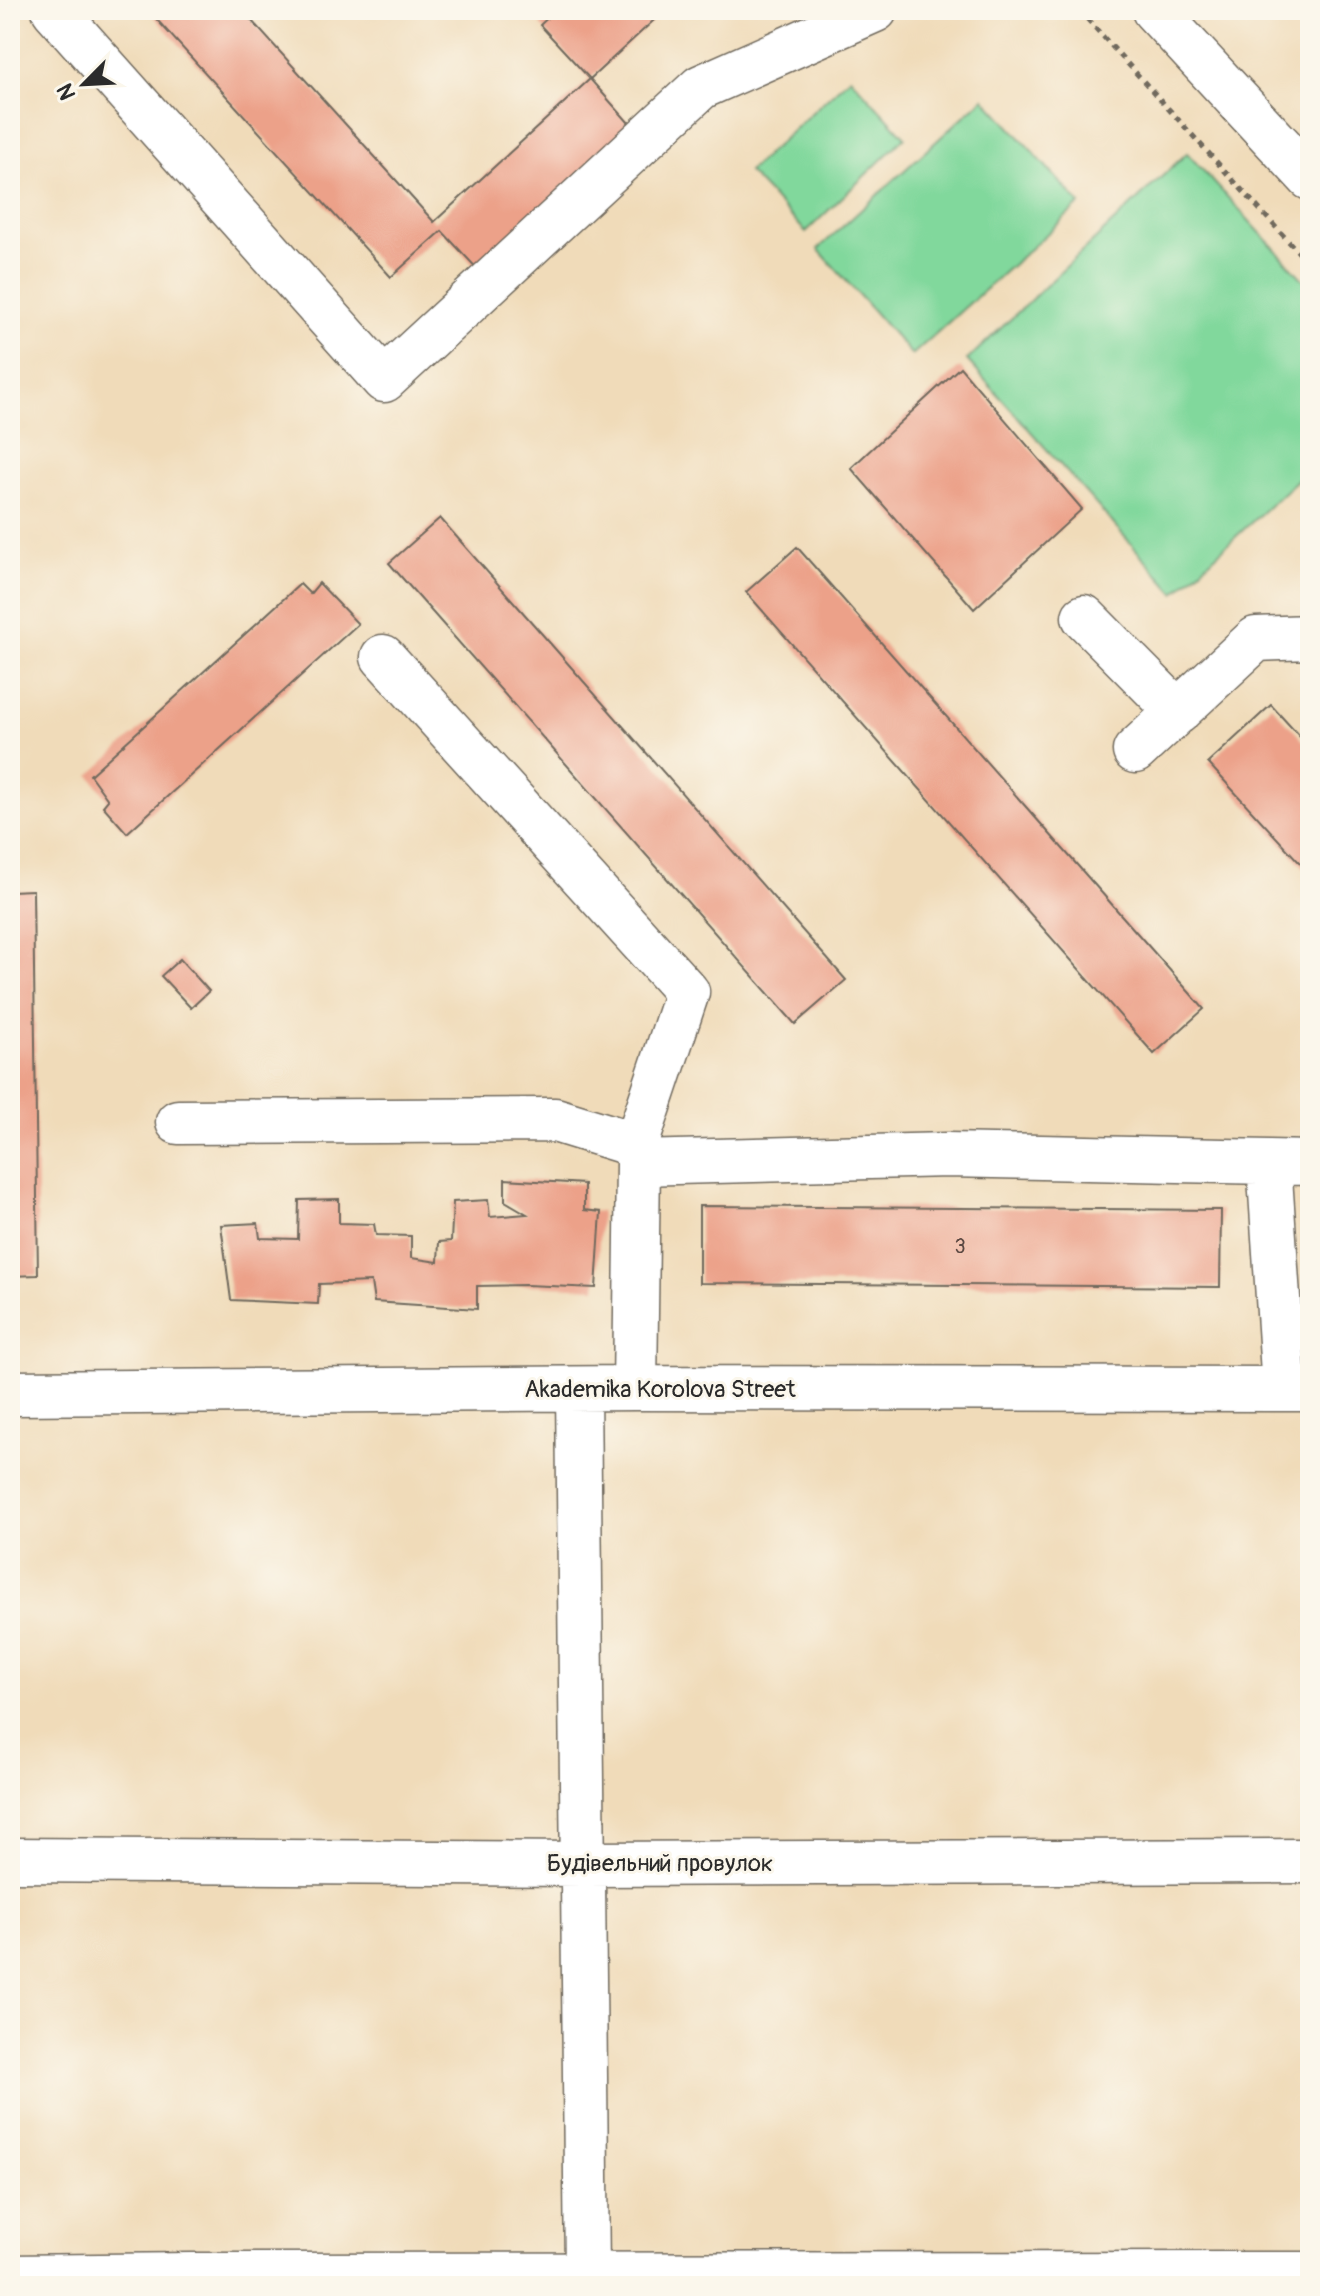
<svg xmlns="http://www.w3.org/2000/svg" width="1320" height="2296" font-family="Pangolin,sans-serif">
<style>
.green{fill:#81d89c;stroke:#568264;stroke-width:2}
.building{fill:#eca189}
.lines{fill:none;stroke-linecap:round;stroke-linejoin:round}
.minor-casing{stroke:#70695d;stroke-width:47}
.major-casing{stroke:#70695d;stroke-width:47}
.path{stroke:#70695d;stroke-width:5;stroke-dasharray:6 6;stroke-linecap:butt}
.minor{stroke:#fff;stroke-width:44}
.major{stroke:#fff;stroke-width:44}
.labels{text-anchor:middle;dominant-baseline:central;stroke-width:6;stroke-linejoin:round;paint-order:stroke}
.number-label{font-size:20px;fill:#5b4842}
.street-label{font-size:24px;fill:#2b2b2b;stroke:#fbf7ec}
</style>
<rect width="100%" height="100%" fill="#fbf7ec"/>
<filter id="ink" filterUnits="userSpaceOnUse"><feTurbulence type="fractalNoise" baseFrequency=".0125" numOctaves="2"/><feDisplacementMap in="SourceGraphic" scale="16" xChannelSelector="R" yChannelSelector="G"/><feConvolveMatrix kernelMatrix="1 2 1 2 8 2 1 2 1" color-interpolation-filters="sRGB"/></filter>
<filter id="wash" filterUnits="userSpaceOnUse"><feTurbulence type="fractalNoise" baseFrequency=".006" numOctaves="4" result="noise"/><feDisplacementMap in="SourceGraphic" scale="32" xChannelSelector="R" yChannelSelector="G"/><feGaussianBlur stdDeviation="1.8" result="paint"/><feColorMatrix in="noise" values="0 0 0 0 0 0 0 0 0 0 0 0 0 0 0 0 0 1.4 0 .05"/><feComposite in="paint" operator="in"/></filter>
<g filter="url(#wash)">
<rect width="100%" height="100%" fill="#f0dbb9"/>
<path class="green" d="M850,77L905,137L806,232L748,172Z
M984,98L1080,204L912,355L818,249Z
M1187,153L1310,287V468L1175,593L967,360Z"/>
<g id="blocks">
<path class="building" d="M148,10H242L434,222L590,79L637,132L482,274L442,231L391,277Z
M556,10H665L590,79L540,25Z
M960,367L1082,509L974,609L851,468Z
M440,518L846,980L795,1024L389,563Z
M797,547L1204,1009L1154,1054L746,592Z
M319,583L358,624L127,833L103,806L108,800L90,775L300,584L310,594Z
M1271,705L1310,748V874L1208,763Z
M33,890L38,1275L10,1276V891Z
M180,959L209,991L191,1008L161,976Z
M505,1179L584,1184V1210L601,1212L596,1288L526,1285L477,1286V1309L374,1302L371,1282L319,1284L318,1304L231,1300L221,1225L258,1223L260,1238L298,1239L299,1200L339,1199V1223L374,1224L376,1235L411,1236V1258L438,1262L439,1242L451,1241L453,1202L488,1200L490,1217L527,1214L505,1201Z
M699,1206L1221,1210L1220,1287L699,1283Z"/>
</g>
</g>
<g filter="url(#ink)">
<use href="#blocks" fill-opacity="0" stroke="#70695d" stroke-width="2"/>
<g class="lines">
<defs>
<path id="minor" d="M54,10L384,380L701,87L875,10
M1084,617L1178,712
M383,657L687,992L636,1145L638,1163L635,1388
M1135,751L1256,639L1310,637
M178,1122L555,1120L636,1145
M1269,1162L1310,1163
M638,1163L948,1155L1269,1162L1284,1388
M578,1389L587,2274
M10,1393L635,1388L1310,1389
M10,1860L583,1864L1310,1861
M10,2277L191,2275L1310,2274"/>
<path id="major" d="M1154,10L1310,178"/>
</defs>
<use href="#minor" class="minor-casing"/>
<use href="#major" class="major-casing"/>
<path class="path" d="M1079,10L1310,265"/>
<use href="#minor" class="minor"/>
<use href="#major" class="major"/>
</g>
</g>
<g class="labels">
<g class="number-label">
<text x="960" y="1246">3</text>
</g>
<g class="street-label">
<text x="660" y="1389">Akademika Korolova Street</text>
<text x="660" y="1863">Будівельний провулок</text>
</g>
</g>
<rect width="1320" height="2296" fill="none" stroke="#fbf7ec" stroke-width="40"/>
<g transform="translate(84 84) rotate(246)" stroke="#fbf7ec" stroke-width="6" paint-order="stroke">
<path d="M0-6L14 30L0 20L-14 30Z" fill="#2b2b2b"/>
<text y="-12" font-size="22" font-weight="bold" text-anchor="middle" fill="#2b2b2b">N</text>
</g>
</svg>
